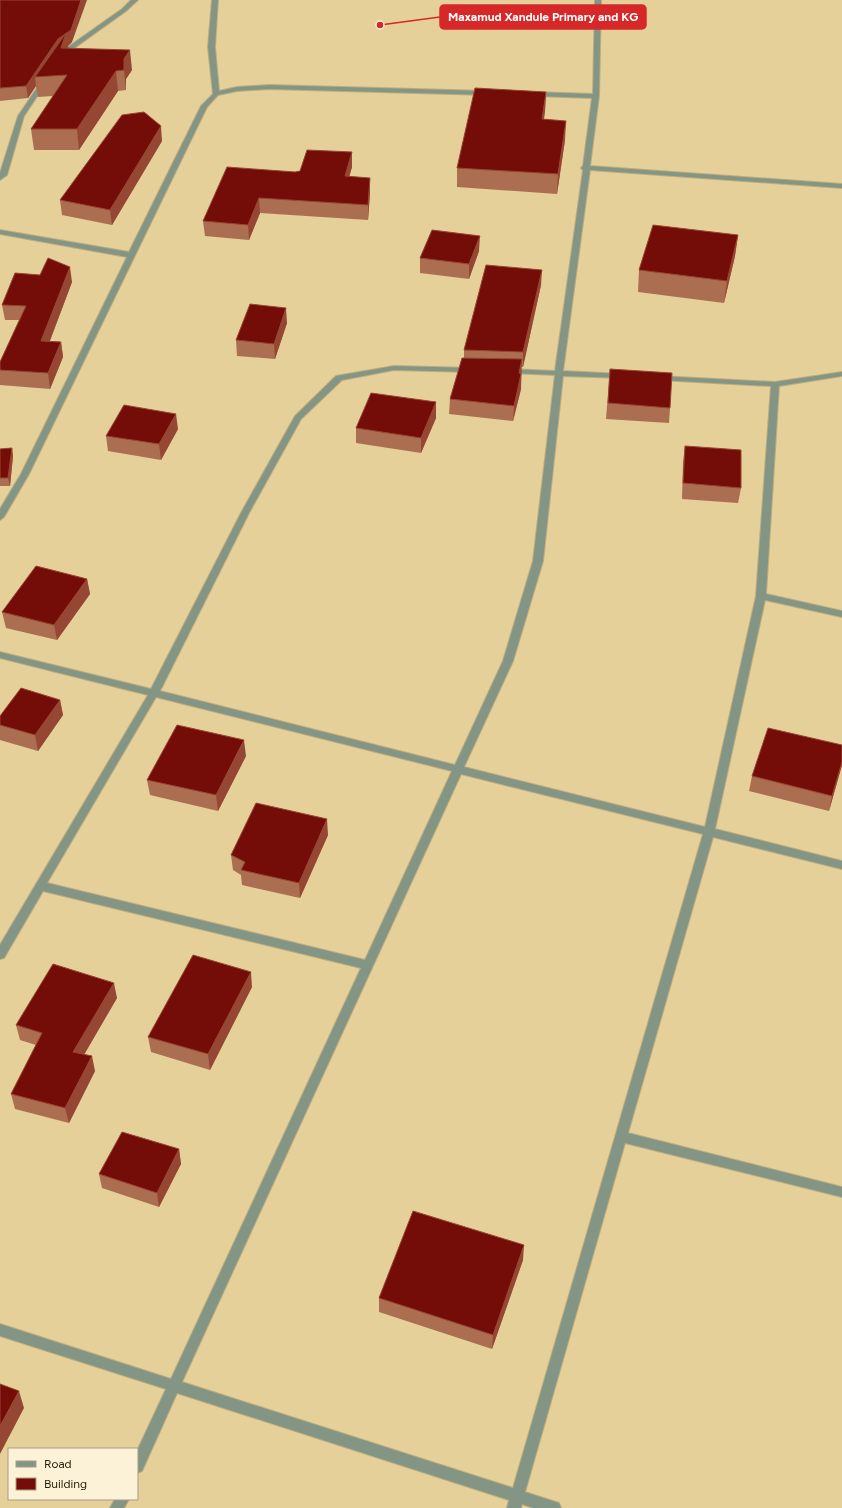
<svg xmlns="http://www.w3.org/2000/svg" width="842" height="1508" font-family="Figtree,sans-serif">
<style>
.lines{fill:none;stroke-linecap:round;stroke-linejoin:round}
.minor-casing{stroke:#bfac7d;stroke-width:2}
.minor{fill:#839685;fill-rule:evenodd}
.wall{fill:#ac6e50}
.shaded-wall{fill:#964733}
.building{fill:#740c07;stroke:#964733}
.leader{fill:none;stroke:#d62828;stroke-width:1.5}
.callout-dot{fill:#d62828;stroke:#fcf2d7;stroke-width:1.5}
.callout{fill:#d62828;stroke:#d62828;stroke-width:1.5}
.callout-label{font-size:12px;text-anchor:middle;font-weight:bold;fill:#fff}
</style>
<rect width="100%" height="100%" fill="#e5d09a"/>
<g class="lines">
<defs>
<path id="minor" d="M131,0H138L126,11L66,54L63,58H59L58,57L61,52L122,9Z
M212,0H218L215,47L219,91L237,87L269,85L488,91L491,93L488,95L269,89L237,91L218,95L207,107L29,474L4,517L0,520V509L21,474L127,257L0,234V230L129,252L201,106L213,94L208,47Z
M595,0H601L599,96L590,166L842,184V188L590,170L563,371L623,374L627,376L623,378L563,376L543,561L513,661L464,767L705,827L756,596L771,386L659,380L655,378L659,376L775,382L842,372V376L779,386L766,594L842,611V617L765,600L715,829L842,861V869L713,837L628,1133L842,1187V1197L625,1143L525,1492L559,1503L561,1508H533L522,1504L521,1508H507L509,1500L177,1393L142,1471L137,1473V1451L166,1389L0,1336V1324L171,1379L361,968L43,891L4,958L0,959V945L148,695L0,658V652L151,689L241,513L295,416L336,376L394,366L474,368V372H471L394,370L342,380L301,419L249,513L160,691L455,765L503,661L533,561L555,375L509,373L505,371L509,369L555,371L583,170L581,168L583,166L592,98L534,96L531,94L534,92L593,94ZM156,697L452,771L365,960L47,883ZM461,774L703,834L513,1488L182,1382Z
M43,79L48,80L24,116L7,175L0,180V173L18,116Z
M115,1499H129L124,1508H110Z"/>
</defs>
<use href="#minor" class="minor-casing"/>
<use href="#minor" class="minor"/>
</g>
<path class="wall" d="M0,0L72,42L68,46V48L132,70L126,79V90L118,91L79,150H34L31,129L53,96L38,97L36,86L28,98L0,101Z
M546,92L545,111L544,119L565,140L557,194L457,187V168Z
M162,141L112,225L62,215L60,200Z
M352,152V167L349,177L370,193L368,220L260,213L249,240L205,236L203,221L295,172L300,171Z
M738,235L735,256L724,303L638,292L639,270Z
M479,251L469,279L420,273V258Z
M72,282L50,341L61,342L63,357L50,389L0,385V362L19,320H5L2,305Z
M541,285L523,367H521V389L513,421L449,414L450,399L464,358V350Z
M287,323L275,359L237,356L236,340Z
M610,369L670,408L669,423L606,419Z
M436,402V418L421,453L356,443V428Z
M178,429L161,460L108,451L106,436Z
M685,446L741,488L738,503L682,499L683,462Z
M12,448L13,456L10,486H0V449Z
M87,579L90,594L57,640L6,628L2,612Z
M60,700L63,715L38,751L0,740V716Z
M246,756L218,811L150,795L147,780Z
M842,765L829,811L749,791L752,776Z
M328,835L300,898L242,885L241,875L233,870L231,855Z
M252,987L210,1070L151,1052L148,1037Z
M117,998L84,1054L95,1071L69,1123L15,1109L11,1094L36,1045L20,1040L16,1025Z
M179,1149L181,1164L159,1207L102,1188L99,1174Z
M523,1260L492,1349L379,1312V1298Z"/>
<path class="shaded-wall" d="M81,0H87L72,42L68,46L69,53L35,77L36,86L28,98L26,86Z
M130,50L132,70L126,79V90L124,70V59Z
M116,71L118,91L79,150L77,129Z
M546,92L545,111L541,138L542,119Z
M566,121L565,140L557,194L558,174Z
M161,126L162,141L112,225L110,210Z
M352,152V167L345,191V176Z
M370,178V193L368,220V205Z
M259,198L260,213L249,240L248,225Z
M738,235L735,256L724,303L727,281Z
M480,236L479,251L469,279V264Z
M70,267L72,282L44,356L41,341Z
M542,270L541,285L523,367V352Z
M286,308L287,323L275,359L274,344Z
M61,342L63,357L50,389L48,373Z
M522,359L521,389L513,421L514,406L519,373Z
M436,402V418L421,453V438Z
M176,414L178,429L161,460L159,444Z
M12,448L13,456L10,486L8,478Z
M87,579L90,594L57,640L54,625Z
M60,700L63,715L38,751L35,735Z
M244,740L246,756L218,811L216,795Z
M842,762V765L829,811L832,796Z
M327,819L328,835L300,898L299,883Z
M251,972L252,987L210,1070L208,1054Z
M114,983L117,998L77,1067L73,1052Z
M92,1056L95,1071L69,1123L65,1108Z
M179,1149L181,1164L159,1207L157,1193Z
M524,1245L523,1260L492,1349L493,1335Z
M19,1391L24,1408L0,1454V1426Z"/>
<path class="building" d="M0,0H81L71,30L58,39L26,86L0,88Z
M66,33L61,48L130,50L124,59V70L116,71L77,129H31L67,75L35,77Z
M475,88L546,92L542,119L566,121L558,174L457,168Z
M144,112L161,126L110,210L60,200L122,115Z
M307,150L352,152L345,176L370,178L368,205L259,198L248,225L203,221L227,167L295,172L300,171Z
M653,225L738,235L727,281L639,270Z
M432,230L480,236L469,264L420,258Z
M48,258L70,267L41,341L61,342L48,373L0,370V362L26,306L2,305L15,273L40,275Z
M486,265L542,270L523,352L464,350Z
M250,304L286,308L274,344L236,340Z
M462,358L522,359L519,373L521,374L514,406L450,399Z
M610,369L672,373L670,408L608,403Z
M371,393L436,402L421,438L356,428Z
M124,405L176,414L159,444L106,436Z
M685,446L741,450V488L683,483Z
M12,448L8,478H0V449Z
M36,566L87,579L54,625L2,612Z
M21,688L60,700L35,735L0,725V716Z
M177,725L244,740L216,795L147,780Z
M768,728L842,745V762L832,796L752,776Z
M256,803L327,819L299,883L241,870L245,862L231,855Z
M193,955L251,972L208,1054L148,1037Z
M53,964L114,983L73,1052L92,1056L65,1108L11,1094L42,1033L16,1025Z
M122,1132L179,1149L157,1193L99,1174Z
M413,1211L524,1245L493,1335L379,1298Z
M0,1384L19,1391L0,1426Z"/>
<path class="leader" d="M380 25L440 17"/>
<circle class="callout-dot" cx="380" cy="25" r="4"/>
<rect class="callout" x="440" y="5" width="206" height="24" rx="4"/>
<g class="callout-label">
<text x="543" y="21">Maxamud Xandule Primary and KG</text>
</g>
<rect x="8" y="1448" width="130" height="52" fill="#fcf2d7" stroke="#a69d84"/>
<rect x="16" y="1461" width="20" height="6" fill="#839685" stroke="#a69d84"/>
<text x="44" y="1468" font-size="12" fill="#261e08">Road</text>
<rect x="16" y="1478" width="20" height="12" fill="#740c07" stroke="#a69d84"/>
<text x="44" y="1488" font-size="12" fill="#261e08">Building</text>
</svg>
